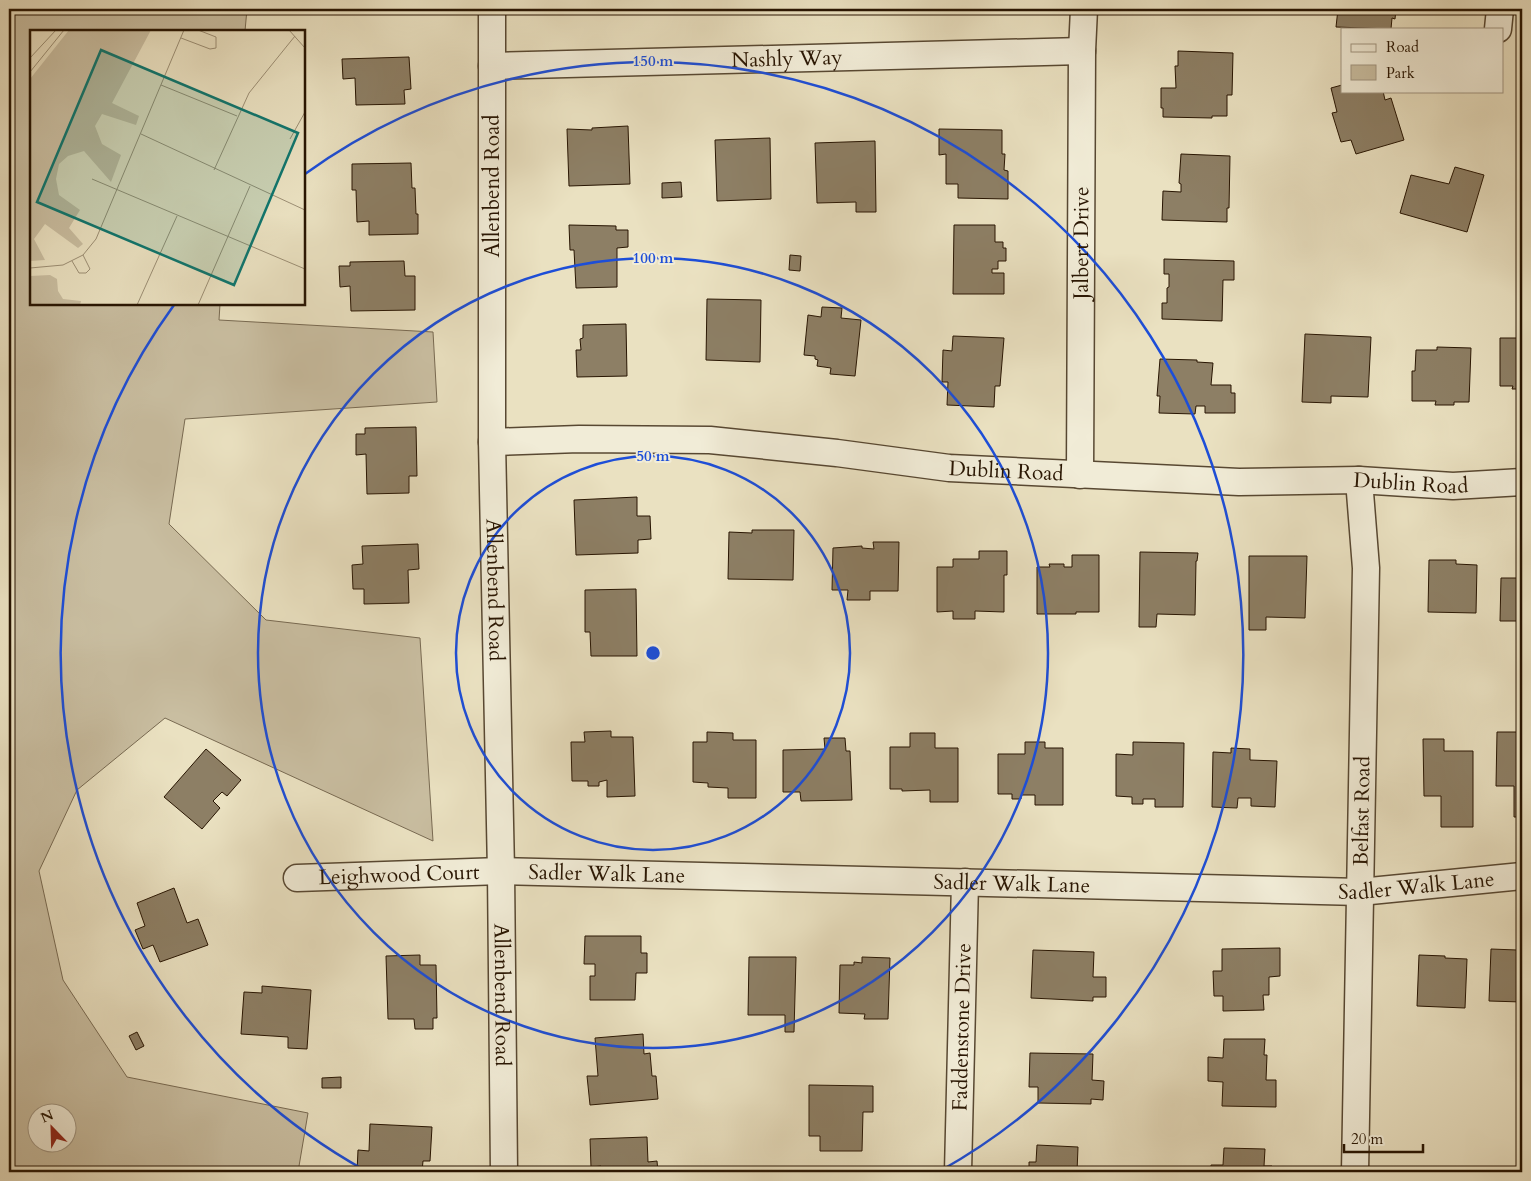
<svg xmlns="http://www.w3.org/2000/svg" width="1531" height="1181" font-family="Cardo,serif">
<style>
.green{fill:#c9bea1;stroke:#786a52;fill-rule:evenodd}
.building{fill:#8d7f65;stroke:#281502}
.lines{fill:none;stroke-linecap:round;stroke-linejoin:round}
.street-casing{stroke:#584832;stroke-width:29}
.street{stroke:#f1ecd7;stroke-width:26}
.ring{fill:none;stroke:#1d4ed8;stroke-width:2.5}
.labels{text-anchor:middle;dominant-baseline:central;stroke-width:4;stroke-linejoin:round;paint-order:stroke}
.street-label{font-size:21px;fill:#281502;stroke:#f1ecd7}
.inset-road{fill:none;stroke:#9c8f75;stroke-width:1}
.view{fill:#0f766e;fill-opacity:0.15;stroke:#0f766e;stroke-width:2.5}
.inset-edge{fill:none;stroke:#281502;stroke-width:2.5}
.centre{fill:#1d4ed8;stroke:#f1ecd7;stroke-width:2.5}
.ring-label{font-size:15px;text-anchor:middle;font-weight:bold;fill:#1d4ed8;stroke:#f1ecd7;stroke-width:4;stroke-linejoin:round;paint-order:stroke}
</style>
<rect width="100%" height="100%" fill="#eae1c1"/>
<filter id="stains"><feTurbulence type="fractalNoise" baseFrequency=".004" numOctaves="4"/><feColorMatrix values="0 0 0 0 .2 0 0 0 0 .09 0 0 0 0 .02 0 0 0 .5 -.17"/></filter>
<radialGradient id="worn" r=".72"><stop offset=".6" stop-color="#630" stop-opacity="0"/><stop offset="1" stop-color="#630" stop-opacity=".3"/></radialGradient>
<path class="green" d="M9,9H247L245,31H31V304H220L219,320L433,332L437,402L185,419L169,524L266,620L420,638L433,841L165,718L77,790L39,871L63,980L127,1077L308,1113L298,1172H9ZM38,1114H68V1144H38Z"/>
<path class="building" d="M1167,9H1221V12L1167,11Z
M1338,9H1396L1395,19L1392,18L1391,29L1336,27Z
M1178,51L1233,53L1232,95H1227V116H1212V118L1163,117V108H1161V88H1176L1175,66H1178Z
M409,57L411,89L404,90L405,104L356,105L355,78L343,79L342,59Z
M1342,85V91H1383L1385,100L1391,98L1404,140L1356,154L1351,140L1341,142L1332,113L1337,112L1331,88Z
M628,126L630,184L569,186L567,129L592,130V128Z
M939,129L1002,130V154H1005L1004,170L1008,171V199L958,198V184H946V154L939,155Z
M770,138L771,199L717,201L715,140Z
M875,141L876,212H856V202L817,203L815,143Z
M1181,154L1230,156L1229,208H1227V222L1162,220L1163,191L1181,192V184L1179,183Z
M411,163L412,188H415L416,214H418V234L369,235V221L357,222L356,190H352V164Z
M1455,167L1484,175L1467,232L1400,213L1411,175L1449,184Z
M681,182L682,197L662,198V183Z
M569,225L616,226V230H628V247L617,248V287L576,288L574,250H570Z
M954,225H995V242H1003V248H1006V261H998V269H992V273H1004V294H953Z
M790,255L801,256L800,271L789,270Z
M1164,259L1234,261V280H1223L1222,321L1162,319V303H1167V288L1169,287V274H1164Z
M404,261L405,276H415V310L351,311L350,286L340,287L339,266H350V262Z
M707,299L761,300L760,362L706,360Z
M822,307L842,308L841,318L861,320L855,376L830,374L831,368L817,366L818,360L815,359V356L804,355L808,315L821,317Z
M626,324L627,376L577,377L576,350H581L580,339L583,338V325Z
M1305,334L1371,337L1368,397L1331,396V403L1302,402Z
M953,336L1004,338L1000,386H995L994,407L947,405L948,382H942L943,350L952,351Z
M1500,338H1522V389H1512L1513,386H1500Z
M1437,347L1471,348L1469,402H1454V405H1435L1436,401H1412V371H1415L1416,350H1437Z
M1160,359L1197,360V362L1213,363L1211,385H1231V393H1235V413H1205V406H1196L1195,414L1159,413L1160,396H1157Z
M416,427L417,476H409V493L367,494L366,454L356,455V434H365V428Z
M637,497V516H650L651,539L638,540V553L576,555L574,500Z
M752,530H794L793,580L728,579L729,532L752,533Z
M873,542H899L898,591H870V600H847L848,590H832L833,548L862,546V548L874,549Z
M418,544L419,569L408,570L409,603L364,604V589H353L352,565L363,564L362,546Z
M1520,544L1522,545V621H1500L1501,578H1519Z
M979,551H1007V575H1004V612L975,611V619H953V611L937,612V567H953V559H979Z
M1140,552L1198,553L1197,561H1196L1195,615L1157,614L1156,627H1139Z
M1072,555H1099V612H1076V614H1037V567H1050L1049,564H1064V567H1072Z
M1249,556H1307L1305,618L1266,617V630H1249Z
M1429,560H1456V564L1477,565L1476,613L1428,612Z
M636,589L637,656H591L590,632H585V590Z
M611,731V737H633L635,796L607,797V780L599,782V786H588V781H572L571,742H585L584,732Z
M707,732L733,733V740H756V798H728V788L708,787V783L693,782V742H707Z
M1497,732H1522V817H1514V786H1496Z
M910,733H935V748H958V802H930V790L902,791V789H890V747H910Z
M824,738H845L846,751H850L852,800L801,801L800,792H783V750L825,749Z
M1423,739H1444V751H1473V827H1441V796H1424Z
M1025,742H1045V748H1063V805H1035V795H1021V799H1012V794H998V754H1025Z
M1133,742L1184,743L1183,807H1155V799H1143V804H1132V797L1116,796V754L1133,755Z
M1231,748L1250,749V760L1277,761L1275,807L1251,806V798H1238L1237,808L1212,807L1213,752L1231,753Z
M206,749L241,780L227,796L222,792L213,801L220,808L202,829L164,797Z
M174,888L187,923L198,919L208,945L160,962L153,945L143,949L135,930L145,926L137,903Z
M585,936H641V953H647V973H636L635,1000H590V976H595V964H584Z
M1280,948V976L1269,977V995H1263L1264,1010L1223,1011V996H1214L1213,971H1222V949Z
M1520,948H1522V1002L1489,1001L1491,949L1517,950V955H1520Z
M1033,950L1094,952L1093,977H1106V997H1093V1001L1031,998Z
M420,955V965H436L437,1018H433V1029H415L414,1019H388L386,956Z
M1419,955L1445,956V958L1467,959L1465,1008L1417,1006Z
M749,957H796L794,1032H785V1015H748Z
M862,957L890,958L888,1019H864L865,1014L839,1013L840,965H854V962L862,963Z
M262,986L311,990L307,1049L288,1048V1037L241,1034L244,992L262,993Z
M137,1032L144,1046L136,1050L129,1036Z
M643,1034L644,1054L650,1053L652,1076H656L658,1099L590,1105L587,1076H598L595,1038Z
M1224,1039H1265L1264,1055H1267L1266,1080H1276V1107L1222,1106L1223,1082L1208,1081V1057L1223,1058Z
M1030,1053L1093,1054L1092,1080L1104,1081L1103,1100L1091,1099V1104L1038,1103V1087H1029Z
M341,1077V1088H322V1078Z
M809,1085L873,1086V1112H863L862,1151H820V1136H809Z
M370,1124L432,1127L430,1161H423L422,1172H357L358,1150L369,1151Z
M647,1137L648,1162L657,1161L658,1172H602L601,1166L591,1167L590,1139Z
M1037,1145L1078,1147L1077,1172H1029V1162H1036Z
M1224,1148L1265,1149L1264,1166H1272V1172H1211V1165H1223Z"/>
<g class="lines">
<defs>
<g id="street">
<path id="s1" d="M492,9V442L501,871L504,1172"/>
<path d="M1498,29L1500,9"/>
<path id="s2" d="M492,66L1082,51"/>
<path id="s3" d="M492,442L579,439L710,440L837,453L949,468L1239,482L1359,480L1453,486L1522,482"/>
<path id="s4" d="M1080,475L1082,51L1084,9"/>
<path id="s5" d="M297,878L501,871L1360,892L1522,876"/>
<path id="s6" d="M958,1172L965,882"/>
<path id="s7" d="M1355,1172L1366,568L1359,480"/>
</g>
</defs>
<use href="#street" class="street-casing"/>
<use href="#street" class="street"/>
</g>
<g class="ring">
<circle cx="653" cy="653" r="197"/>
<circle cx="653" cy="653" r="395"/>
<path d="M366 1171A592 592 0 0 1 174 305M305 174A592 592 0 1 1 940 1171"/>
</g>
<g class="labels">
<g class="street-label">
<text stroke="none"><textPath href="#s2" startOffset="295">Nashly Way</textPath></text>
<text transform="translate(492 186) rotate(-90)">Allenbend Road</text>
<text stroke="none"><textPath href="#s4" startOffset="232">Jalbert Drive</textPath></text>
<text stroke="none"><textPath href="#s3" startOffset="516">Dublin Road</textPath></text>
<text stroke="none"><textPath href="#s3" startOffset="921">Dublin Road</textPath></text>
<text stroke="none"><textPath href="#s1" startOffset="581">Allenbend Road</textPath></text>
<text stroke="none"><textPath href="#s7" startOffset="361">Belfast Road</textPath></text>
<text stroke="none"><textPath href="#s5" startOffset="310">Sadler Walk Lane</textPath></text>
<text stroke="none"><textPath href="#s5" startOffset="102">Leighwood Court</textPath></text>
<text stroke="none"><textPath href="#s5" startOffset="715">Sadler Walk Lane</textPath></text>
<text stroke="none"><textPath href="#s5" startOffset="1120">Sadler Walk Lane</textPath></text>
<text stroke="none"><textPath href="#s1" startOffset="986">Allenbend Road</textPath></text>
<text stroke="none"><textPath href="#s6" startOffset="145">Faddenstone Drive</textPath></text>
</g>
</g>
<g transform="translate(30 30)">
<rect width="275" height="275" fill="#eae1c1"/>
<path d="M39,0H121L82,73L109,86L106,95L72,84L65,96L72,114L91,125L81,152L54,121L38,126L29,134L26,149L29,165L50,180L39,198L53,214L48,218L15,194L4,209L15,230L0,231V49ZM20,245L27,249L28,261L33,269L51,271L50,275H0V246Z" fill="#c9bea1"/>
<path class="inset-road" d="M259,0L275,18M151,8L180,19L186,18V7L168,0M0,28L26,0M0,42L34,0M131,55L207,86M111,104L275,180M260,109L275,82M184,140L219,63L265,6M62,149L275,239M42,231L49,243H56L60,239L53,225M0,238L33,235L53,225L66,209L154,0M107,275L147,186M168,275L220,156"/>
<path class="view" d="M71,20L268,103L204,255L7,172Z"/>
<rect width="275" height="275" class="inset-edge"/>
</g>
<circle cx="653" cy="653" r="8" class="centre"/>
<g class="ring-label">
<text x="653" y="66">150 m</text>
<text x="653" y="263">100 m</text>
<text x="653" y="461">50 m</text>
</g>
<rect width="1531" height="1181" fill="none" stroke="#eae1c1" stroke-width="30"/>
<rect x="10" y="10" width="1511" height="1161" fill="none" stroke="#281502" stroke-width="2.5"/>
<rect x="15" y="15" width="1501" height="1151" fill="none" stroke="#281502"/>
<rect x="1341" y="28" width="162" height="65" fill="#f1ecd7" stroke="#a19682"/>
<rect x="1351" y="44" width="25" height="8" fill="#f1ecd7" stroke="#a19682"/>
<text x="1386" y="52" font-size="15" fill="#281502">Road</text>
<rect x="1351" y="65" width="25" height="15" fill="#c9bea1" stroke="#a19682"/>
<text x="1386" y="78" font-size="15" fill="#281502">Park</text>
<g transform="translate(52 1128) rotate(337)"><circle r="24" fill="#f1ecd7" stroke="#a19682"/>
<path d="M0-4L9 19L0 12L-9 19Z" fill="#8f2418"/>
<text y="-8" font-size="14" font-weight="bold" text-anchor="middle" fill="#281502">N</text>
</g>
<path d="M1344 1144v8h79v-8" fill="none" stroke="#281502" stroke-width="2.5"/>
<text x="1351" y="1144" font-size="15" fill="#281502" stroke="#f1ecd7" stroke-width="4" paint-order="stroke">20 m</text>
<rect width="100%" height="100%" filter="url(#stains)"/>
<rect width="100%" height="100%" fill="url(#worn)"/>
</svg>
